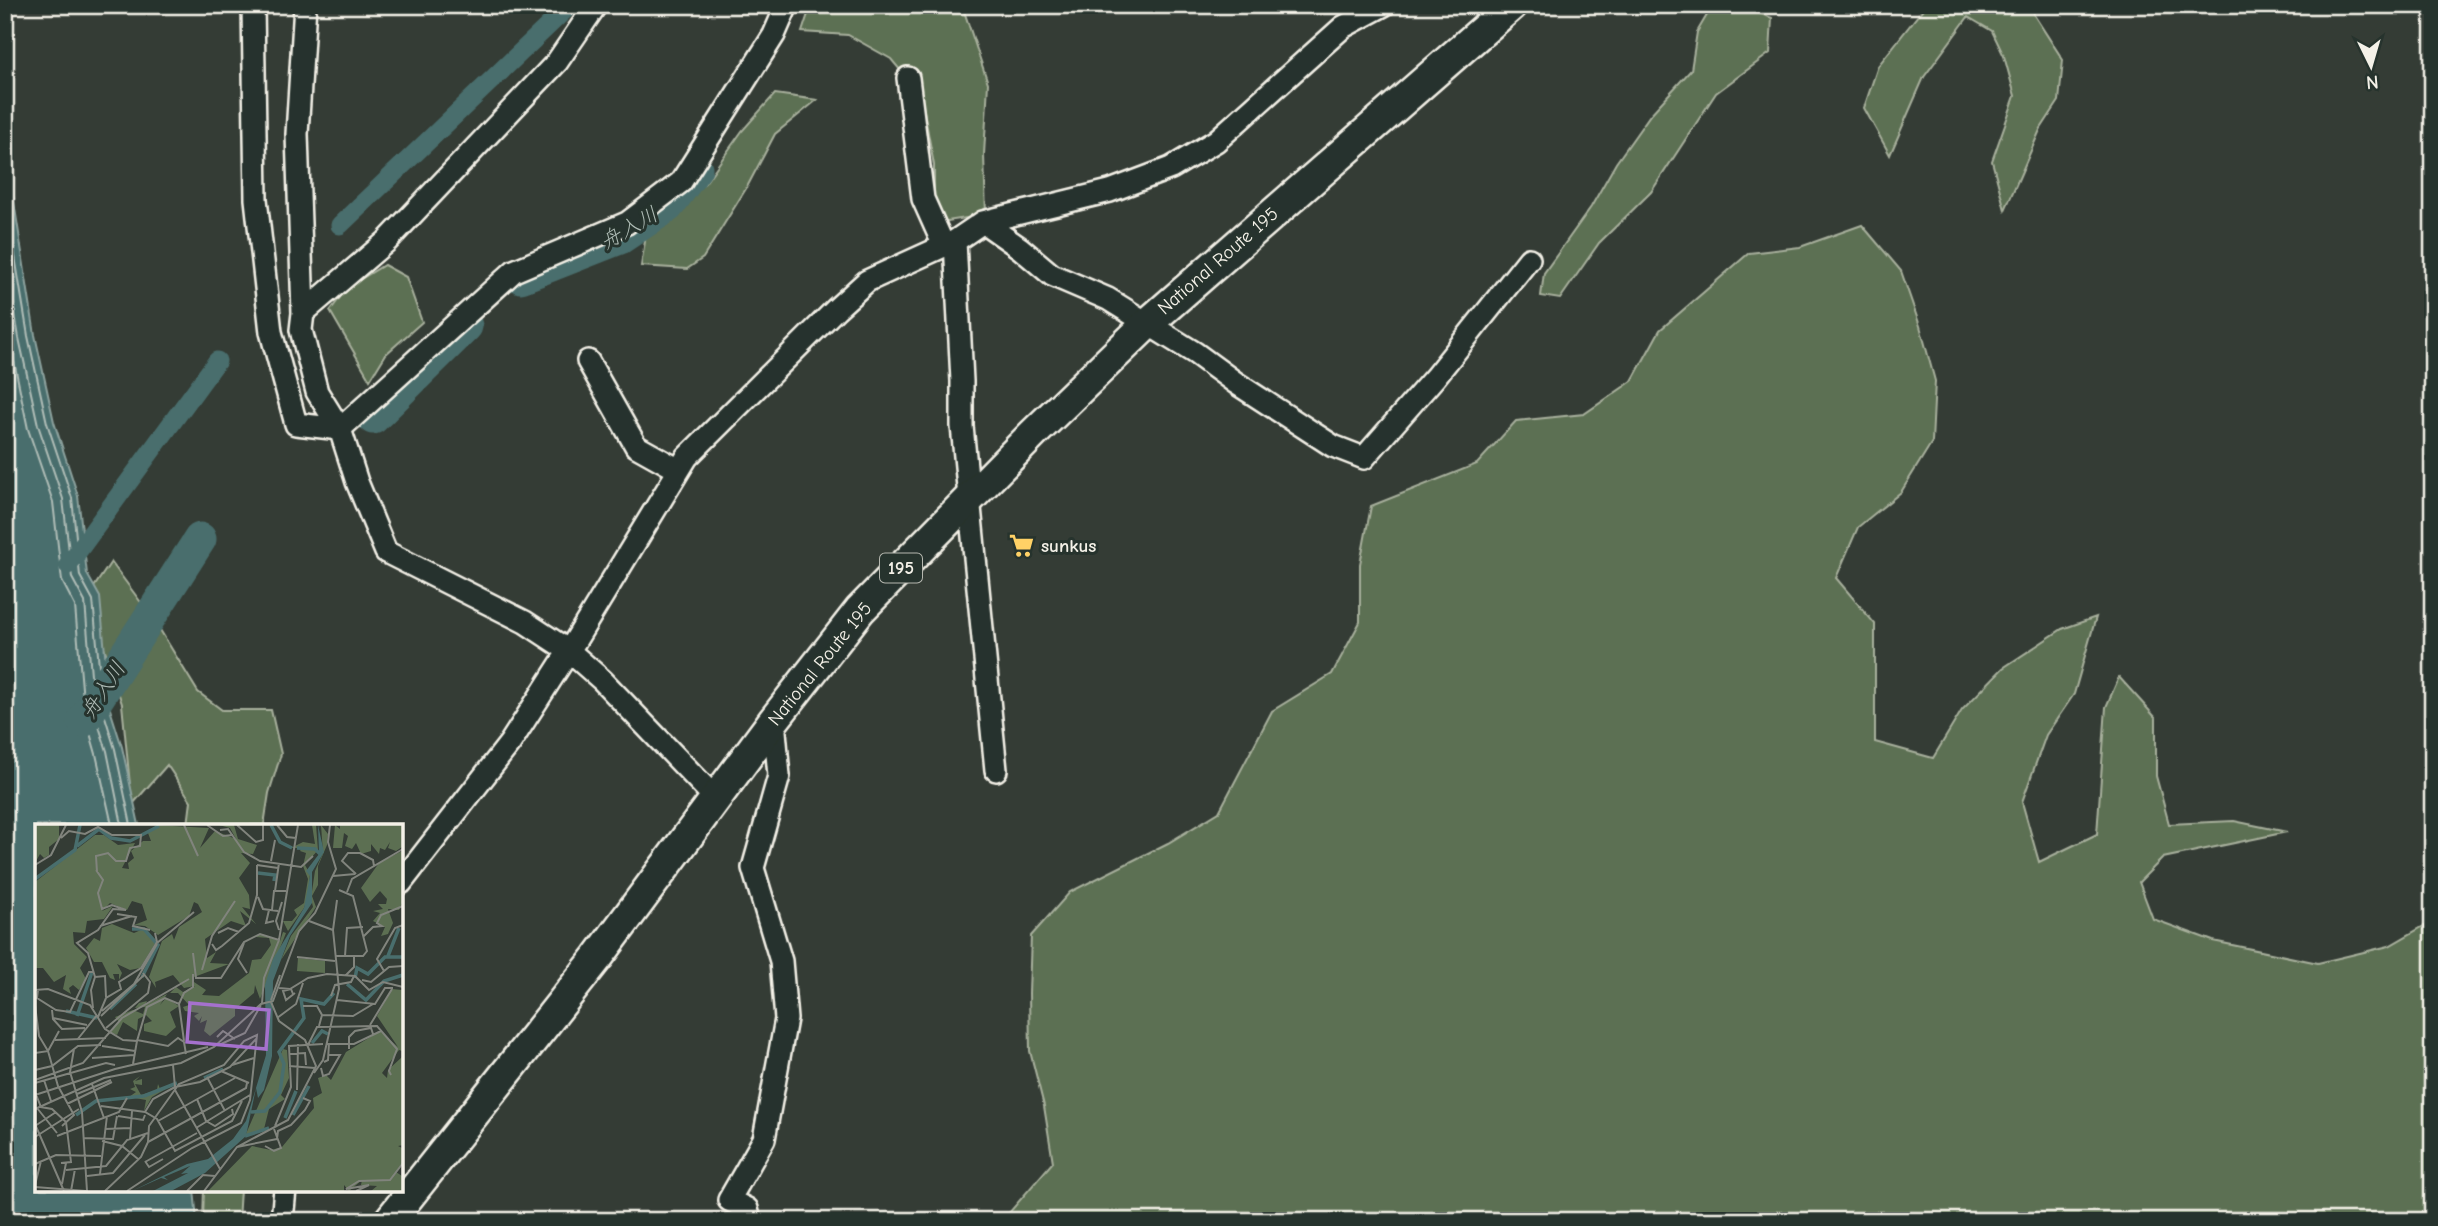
<svg xmlns="http://www.w3.org/2000/svg" width="2438" height="1226" font-family="'Comic Neue','Klee One',sans-serif">
<style>
.green{fill:#5c6f52;stroke:#a8b09d;stroke-width:2}
.water{fill:#496e6d;stroke:#8da29e;stroke-width:2}
.lines{fill:none;stroke-linecap:round;stroke-linejoin:round}
.shore{stroke:#b0bdb7;stroke-width:2}
.canal{stroke:#496e6d;stroke-width:19}
.river{stroke:#496e6d;stroke-width:33}
.minor-casing{stroke:#f4f1e8;stroke-width:26}
.highway-casing{stroke:#f4f1e8;stroke-width:35}
.minor{stroke:#26332d;stroke-width:21}
.highway{stroke:#26332d;stroke-width:30}
.labels{text-anchor:middle;dominant-baseline:central;stroke-width:6;stroke-linejoin:round;paint-order:stroke}
.shield{fill:#26332d;stroke:#b6b8b0;stroke-width:2}
.shield-label{font-size:18px;font-weight:bold;fill:#f4f1e8}
.street-label{font-size:19px;fill:#f4f1e8;stroke:#26332d}
.poi-label{font-size:19px;font-weight:bold;fill:#f4f1e8;stroke:#26332d;text-anchor:start}
.water-label{font-size:21px;font-style:italic;fill:#b0bdb7;stroke:#26332d}
.inset-river{fill:none;stroke:#496e6d;stroke-width:3.5}
.inset-road{fill:none;stroke:#81847d;stroke-width:2}
.view{fill:#a571cd;fill-opacity:0.15;stroke:#a571cd;stroke-width:3.5}
.inset-edge{fill:none;stroke:#f4f1e8;stroke-width:3.5}
</style>
<rect width="100%" height="100%" fill="#343c35"/>
<filter id="ink" filterUnits="userSpaceOnUse"><feTurbulence type="fractalNoise" baseFrequency=".0143" numOctaves="2"/><feDisplacementMap in="SourceGraphic" scale="14" xChannelSelector="R" yChannelSelector="G"/><feConvolveMatrix kernelMatrix="1 2 1 2 8 2 1 2 1" color-interpolation-filters="sRGB"/></filter>
<g filter="url(#ink)">
<path class="green" d="M811,5H960L965,14L988,83L984,155L986,215L934,223V165L921,95L891,59L848,35L802,32Z
M1713,5H1738L1772,18L1770,53L1716,93L1651,192L1599,243L1560,299L1541,296L1544,273L1591,207L1616,163L1650,115L1691,70L1697,32Z
M1926,5H2032L2034,15L2063,60L2059,101L2040,130L2005,210L1992,161L2015,96L2004,56L1992,31L1968,17L1924,77L1890,155L1864,108L1878,66Z
M775,94L817,100L775,134L747,187L703,258L687,269L641,266L646,235L666,211L705,183L742,131Z
M1862,225L1901,271L1920,326L1935,381L1932,442L1901,492L1858,527L1836,578L1875,624V742L1933,758L1962,710L2003,668L2062,629L2096,617L2074,694L2046,735L2022,802L2039,862L2097,834L2106,707L2119,677L2156,718V776L2169,824L2234,821L2287,832L2163,858L2139,882L2153,919L2213,941L2318,963L2389,946L2424,926L2433,931V1221H1002L1053,1162L1044,1106L1030,1051L1029,993L1031,936L1070,892L1168,843L1219,812L1272,711L1332,674L1360,622V564L1371,506L1477,464L1516,421L1584,414L1632,381L1660,330L1749,253L1800,247Z
M384,265L406,277L422,322L386,354L370,380L330,311L348,287Z
M111,562L154,620L198,692L222,710H271L281,754L269,793L264,825H188L191,801L167,765L132,805L122,704L88,596Z
M204,1189H240L238,1221H203Z"/>
<path class="water" d="M5,145L35,335L54,422L78,496L87,574L100,597L110,709L122,747L139,825H37V1189H194L197,1221H5Z"/>
<g class="lines">
<path class="shore" d="M5,195L28,336L47,423L72,498L80,576L93,600L103,710L115,749L131,825
M5,254L19,338L38,425L63,499L72,578L85,602L94,711L107,751L122,825
M5,318L28,429L53,502L62,581L75,606L84,712L96,754L112,825"/>
<path class="canal" d="M340,225L570,5
M68,565L217,361"/>
<path class="river" d="M521,277L620,238L668,206L696,168
M373,418L466,326
M83,721L200,539"/>
<defs>
<path id="minor" d="M253,5L256,199L271,332L296,424L340,429L514,271L627,223L681,182L774,35L787,5
M305,5L297,134L303,313L301,330L317,392L340,429L357,482L386,552L525,622L569,651L602,680L716,799
M908,78L923,199L944,246
M983,222L1020,248L1052,275L1108,299L1195,353L1236,383L1333,446L1364,458L1435,377L1529,259
M955,241L962,381V426L996,770
M303,313L387,241L557,62L596,5
M588,361L636,446L679,470
M401,883L510,743L569,651L687,457L836,309L867,281L955,241L983,222L1110,191L1171,168L1216,141L1343,27L1384,5
M282,1221L285,1189
M750,1221L747,1209L729,1200L764,1139L786,1019L781,961L753,868L779,776L774,720"/>
<path id="highway" d="M389,1221L598,957L774,720L860,610L1034,433L1147,324L1512,5"/>
</defs>
<use href="#minor" class="minor-casing"/>
<use href="#highway" class="highway-casing"/>
<use href="#minor" class="minor"/>
<use href="#highway" class="highway"/>
</g>
</g>
<defs>
<symbol id="supermarket-bare" viewBox="-9 -9 18 18"><path d="M-6-5.5h2.5l.6 2H6L4.5 2H-2.5L-4.4-4H-6ZM-1.5 3.2a1.3 1.3 0 1 0 .1 0ZM3 3.2a1.3 1.3 0 1 0 .1 0Z" fill="#ffd166" stroke="#26332d" stroke-width="2.5" paint-order="stroke"/></symbol>
</defs>
<g fill-rule="evenodd">
<use href="#supermarket-bare" x="1004" y="528" width="35" height="35"/>
</g>
<g class="labels">
<rect class="shield" x="880" y="553.5" width="42" height="29" rx="5"/>
<g class="shield-label">
<text x="901" y="568">195</text>
</g>
<g class="street-label">
<text transform="translate(1218 261) rotate(-41)">National Route 195</text>
<text transform="translate(820 664) rotate(-51)">National Route 195</text>
</g>
<g class="poi-label">
<text x="1041" y="546">sunkus</text>
</g>
<g class="water-label">
<text transform="translate(629 228) rotate(-30)">舟入川</text>
<text transform="translate(103 690) rotate(-57)">舟入川</text>
</g>
</g>
<g transform="translate(35 824)">
<rect width="368" height="368" fill="#343c35"/>
<path d="M0,1H24V15L14,23V31L9,34L5,30L0,39ZM120,1L174,4L165,24L180,7L201,15L195,4L184,1H199L203,15L222,21L218,30L206,29L215,39L204,54L214,71L215,85L207,83L221,100L205,87L211,102L196,97L170,115L172,134L181,128L175,139L194,140L159,153V158L171,166L167,171L184,172L214,149L217,136L226,135L236,121L234,114L221,113L224,110L245,117L248,108L251,109L225,175L220,161L219,169L200,185V192L175,212L169,207L172,196L165,199L167,192L164,197L159,192L164,189L150,187L148,183L154,181L143,169H135L141,163L148,168L160,162L149,164L138,151L120,158L121,164L114,153L127,117L137,110L139,116L144,103L167,88L163,80L159,78L154,92L123,111L110,102L99,101L112,96L107,80L97,77L92,86L75,79L67,87L78,82L69,95L52,97L50,109L38,108L39,120L52,133L45,144L51,155L44,166L38,161L34,164L36,170L28,165L31,151L19,158L8,144H0V58L60,11H69L83,21L100,19L87,44L94,45L93,39L99,34L96,27L108,17H116L113,9L124,2ZM277,1H281L283,26L270,41L275,50L273,72L269,84L253,107L248,97H257L262,91L259,86L269,79L273,55L268,42L271,29L265,27L267,24H256L268,18L280,20ZM286,1L293,10L292,21L283,42V61L277,72L281,83L246,136L256,112L278,83L276,74L280,47L288,29ZM300,1L305,5V1H367V23L361,27L353,24L355,18L350,26L345,24L344,30L336,20V27L326,30L321,19L317,25L310,22L313,12L309,9L307,24H298ZM367,27V79L364,86L353,85L358,99L353,110L346,112L350,103L338,97L345,89L338,87L348,85L343,80H351L352,75L345,67L335,78L326,64L344,39ZM77,100L99,109L108,105L121,118L105,144L95,146L82,140L87,149L84,156V150H78L80,156L75,154L67,138H59L51,124L59,114L65,117L67,104ZM263,134L290,137V149L262,147ZM357,165L367,166V227L364,226L347,249L352,254L353,246L367,233L368,321L363,322L367,324V340L361,348L367,352V367H336L342,362L326,361L327,356L314,367L309,361V367H173L217,322L236,326L247,323L279,284L278,274L287,269L283,254L291,251L296,256L311,228L345,207L363,223L342,192ZM132,170L125,181L131,174L144,182L135,188L141,203L131,212L109,207V200L117,197L111,191L103,195L102,207L88,198L82,211L75,208L84,198L80,193L98,186L108,190L110,183L100,184L104,179L112,177L110,181ZM248,225L252,226L254,254L246,271L250,275L234,285L229,305L210,312ZM105,252L100,257L107,255V261L100,260L106,271L122,266L123,260L125,265L141,259L117,273L109,287L111,276L94,273L101,268L95,265L100,263L98,257Z" fill="#5c6f52"/>
<path d="M283,1L289,28L277,48V79L255,112L238,157L237,232L229,266L223,274L221,264L211,312L170,349L138,366L118,367L153,349L146,350L155,342L129,353L133,356L126,354L97,367L152,340L173,335L198,315L211,297L231,231L230,161L238,135L269,84L275,52L271,47L284,30Z" fill="#496e6d"/>
<path class="inset-river" d="M236,1L245,18L257,24M42,22L64,5L76,14L95,17L124,2M262,24L280,25L285,30M223,49L240,51L239,57M0,55L40,26L45,1M97,105H109L123,121L107,153M353,132L364,104M320,154L322,144L333,150L350,133H368M312,160L331,176L349,157L368,151M75,185L101,160M31,187L62,194M42,192L57,148M277,219L287,207L293,210M169,254L188,245M109,272L142,259M216,288L230,287L245,268L249,240L244,228L269,194L266,175L289,180L299,169M41,291L61,277L109,272M258,291L274,262M250,294L261,267M210,312L234,304"/>
<path class="inset-road" d="M149,1L163,32M172,1L188,12L198,11M202,1L221,18L228,16V1M242,1L252,13L261,14M185,6L193,5L209,28L225,37L266,43L278,32M26,14L34,7L50,10L63,3L77,11H106L105,22L95,24L91,37H81L73,29L61,32L62,48M236,37L240,16M0,41L16,31L31,1M222,41L243,44M321,50L307,37L313,29H325L338,36L339,42M298,52L320,50M240,67L244,39M312,68L317,55L368,25M223,73L228,85L243,87M234,86L231,99L239,97M237,86L239,67H251M82,90L101,93L98,102L115,106M274,97L298,106L302,76M65,102L97,92M244,106L241,97L247,78M183,109L193,104L204,108M329,112L338,103L347,102L342,99L346,91L368,82M122,119L159,88M209,119L203,135L212,149M177,120L181,126L187,122L214,99L222,71V41M158,129L161,154H186L209,118L225,110L244,116M301,132H328L332,127L318,72L304,66M310,132L312,104L328,103M262,133L300,137M167,146L177,112L200,77M349,147L342,135L360,104L368,101M311,151L319,143V133M60,153L70,152L71,173M327,156L336,158L354,143L368,142M244,164L255,165L273,154L292,150L320,152L334,166L348,158L368,163M0,166L13,165L55,181L70,205L88,216L102,217L98,240M3,166L2,174L21,186L35,188L54,148H59M258,170L256,165L248,167L251,176L260,169M296,172L300,161L316,158L319,152M236,176L245,151M302,176L340,180L350,164H358M227,179L229,154L244,116L263,1M144,180L149,217M0,181L4,212L13,227M268,182H282L287,191L284,202M58,184L56,166L60,153L53,129L42,119L63,106L78,85L91,86L77,81L67,85L63,69L68,56L61,46M17,186L18,195L27,205L50,204M67,187L99,160L122,120M287,191L318,192L338,180M66,192L110,150M63,193L71,174L86,165L84,158L106,144L122,118L120,109M18,194L52,201M242,194L261,180L268,159M335,201L357,165M71,204L113,169L115,158L108,149M182,213L188,207L200,215M20,216L71,214M42,216L62,191M102,216L133,222L143,214L149,218L151,230M102,217L112,183L130,174L144,180L149,169L158,163V150M292,220H319L346,207M184,221L210,209L226,181M273,221L282,203L342,202L362,225L354,247L356,251M67,222L100,227M39,225L35,248L47,288L52,367M314,225V213L320,207L336,204L338,210M13,227L24,207M0,229L13,227L23,262L39,291L27,302M254,230L270,229L271,241M57,234L99,231M289,238L293,236L294,219M138,241L140,263L165,258L195,243L222,214M197,241L219,234M254,242L280,244M286,244L288,252L294,250L305,231H294M0,246L17,242L43,222L66,221M186,247L214,259M279,249L288,236L304,165L298,106M172,253L190,287M0,256L48,239L87,194L154,155M9,256L16,277M0,259L71,239L80,241M57,260L69,294M140,266L185,345M262,266L263,220M0,268L6,283L17,285L31,298L36,338L26,339M42,270L76,256M0,271L80,245L173,223M162,275L171,297M32,280L77,258M66,282L110,288L122,295L140,327L197,297L207,277M2,284L22,309M0,285L69,254L146,239L179,223L226,180L238,177L264,107L280,89L301,45L293,18L295,1M110,288L118,275L140,263M83,292L108,296L110,291M123,297L200,254M171,297L180,302L198,290L197,285M0,300L29,367M0,302L21,288M240,302L256,263L254,222L288,220M161,304L215,271M70,305L95,304M22,312L84,288L92,274M0,313L44,285M49,314L78,315L82,292M95,315L97,287M242,315L243,307L256,301L270,286L275,277L268,274M67,317L87,322L103,335M230,322L239,327L246,324L239,305M202,323L242,315M110,337L114,343L128,335M110,338L162,309M0,340L21,331L66,332M31,346L71,342L92,316L113,309M65,350L72,292M52,352L78,349L110,311M27,360L31,339M0,361L6,337M0,363L51,367M36,367L40,345M70,367L106,333L113,318L211,264L212,259M92,367L157,324L206,299L215,276L222,211L209,217L189,241L144,260L114,302L113,318M152,367L168,351L180,352M169,367L202,323L253,296L281,242L270,216L244,197L236,178M321,367L334,361L311,365L324,357L355,356L368,339"/>
<path class="view" d="M155,179L234,186L231,225L152,218Z"/>
<rect width="368" height="368" class="inset-edge"/>
</g>
<rect width="2438" height="1226" fill="none" stroke="#26332d" stroke-width="28"/>
<rect x="14" y="14" width="2410" height="1198" fill="none" stroke="#f4f1e8" stroke-width="2.5" filter="url(#ink)"/>
<g transform="translate(2371 66) rotate(175)" stroke="#26332d" stroke-width="5" paint-order="stroke">
<path d="M0-5L12 26L0 18L-12 26Z" fill="#f4f1e8"/>
<text y="-10" font-size="19" font-weight="bold" text-anchor="middle" fill="#f4f1e8">N</text>
</g>
</svg>
